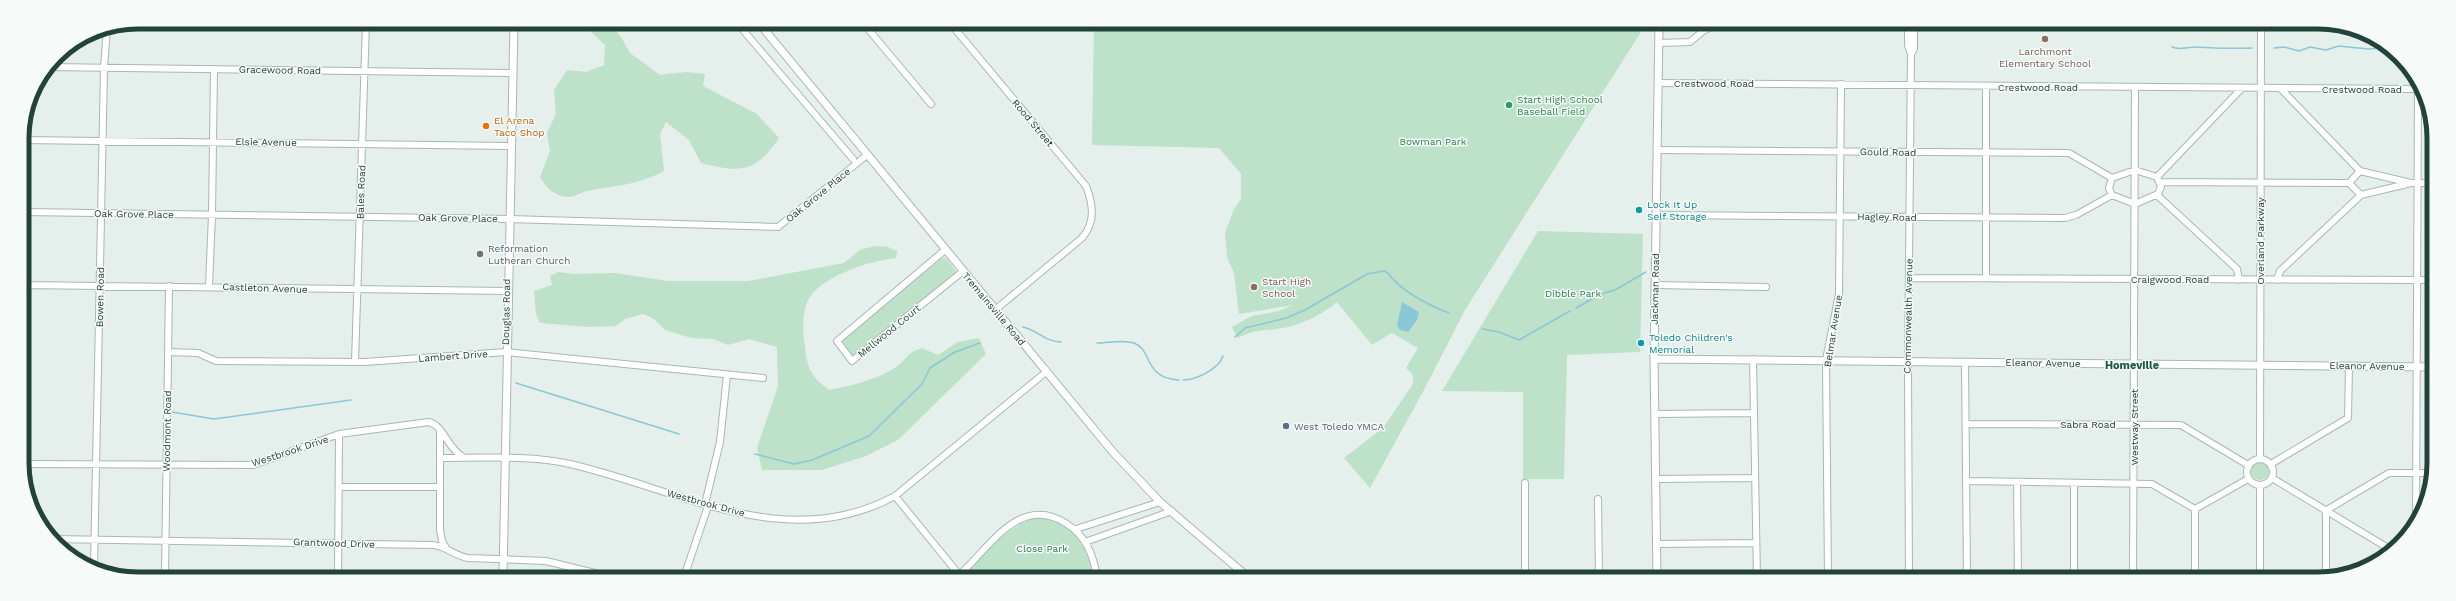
<svg xmlns="http://www.w3.org/2000/svg" width="2456" height="601" font-family="'Work Sans',sans-serif">
<style>
.green{fill:#bde1c9}
.water{fill:#8ac7d7}
.lines{fill:none;stroke-linecap:round;stroke-linejoin:round}
.stream{stroke:#8ac7d7;stroke-width:1.5}
.minor-casing{stroke:#a7b8b3;stroke-width:8}
.tertiary-casing{stroke:#a7b8b3;stroke-width:9}
.minor{stroke:#fff;stroke-width:6}
.tertiary{stroke:#fff;stroke-width:7}
.education-dot{fill:#8d6e63;stroke:#f6fbf9;stroke-width:1.5}
.leisure-dot{fill:#2e9e5b;stroke:#f6fbf9;stroke-width:1.5}
.food-dot{fill:#e8710a;stroke:#f6fbf9;stroke-width:1.5}
.culture-dot{fill:#0f9aa8;stroke:#f6fbf9;stroke-width:1.5}
.worship-dot{fill:#6b7280;stroke:#f6fbf9;stroke-width:1.5}
.service-dot{fill:#5c6f8a;stroke:#f6fbf9;stroke-width:1.5}
.labels{text-anchor:middle;dominant-baseline:central;stroke-width:3;stroke-linejoin:round;paint-order:stroke}
.education-label{font-size:10px;fill:#785e54;stroke:#f6fbf9}
.street-label{font-size:10px;fill:#22433c;stroke:#f6fbf9}
.leisure-label{font-size:10px;fill:#27864d;stroke:#f6fbf9;text-anchor:start}
.food-label{font-size:10px;fill:#c56008;stroke:#f6fbf9;text-anchor:start}
.park-label{font-size:10px;fill:#297d4f;stroke:#f6fbf9}
.culture-label{font-size:10px;fill:#0d838f;stroke:#f6fbf9;text-anchor:start}
.worship-label{font-size:10px;fill:#5b616d;stroke:#f6fbf9;text-anchor:start}
.service-label{font-size:10px;fill:#4e5e75;stroke:#f6fbf9;text-anchor:start}
.neighbourhood-label{font-size:11px;font-weight:bold;fill:#1c574c;stroke:#f6fbf9}
.rim{fill:none;stroke:#22433c;stroke-width:5}
</style>
<rect width="100%" height="100%" fill="#e5efeb"/>
<path class="green" d="M586,22H609L621,37L630,53L660,75L686,72L705,74L703,86L757,114L779,138C755,173 741,173 701,163L689,140L666,122L660,134L664,171C635,186 616,185 587,191C580,193 572,198 566,197C553,195 547,188 540,177L550,151L547,133L556,114L554,90L567,70L587,72L604,65L605,45L591,32Z
M1094,23L1646,24L1465,310L1426,386L1370,488L1344,458L1383,428L1413,384V375L1406,368L1418,348L1392,333L1372,345L1337,302C1323,314 1302,325 1283,328C1266,331 1254,329 1238,338L1232,327L1252,316L1279,311L1293,305L1239,314L1234,273L1227,257L1225,233L1234,209L1241,199V174L1219,148L1092,145Z
M1538,231L1643,234L1640,352L1567,355L1564,479H1523V392L1442,391Z
M874,246L888,247L897,251L896,258C871,260 814,278 806,305C802,317 803,335 805,347C807,368 812,379 830,390C853,385 881,379 900,364C910,355 907,353 922,348L938,355L958,342L979,338L986,354L898,440L866,456L822,470H762L757,448L778,386L777,347L749,339L728,345L713,339L691,338L665,330L654,319L643,314L625,319L616,326L590,327L540,323L536,314L534,291L552,285L550,276L558,272L574,274L614,273L668,281H748L844,263L860,250Z
M942,258H946L956,271L954,274L855,355L851,354L842,339Z
M2251 471a9 9 0 1 1 18 0a9 9 0 1 1-18 0Z
M1037,517C1074,521 1086,546 1095,578H964V574C986,551 1006,527 1037,517Z"/>
<path class="water" d="M1402,302L1419,312L1417,320L1408,332L1400,330L1397,326Z"/>
<g class="lines">
<path class="stream" d="M2172,47C2180,51 2189,46 2197,47C2216,48 2233,49 2252,48
M2274,48L2284,47L2299,51L2310,47L2326,50L2339,46L2368,49L2385,48
M1576,308L1601,294L1615,290L1646,272
M1023,327C1037,330 1046,342 1061,342
M1483,329L1499,332L1519,340L1570,311
M1235,337L1245,328L1286,318L1305,310L1367,274L1384,271L1388,273C1399,290 1430,306 1449,313
M1097,343C1108,343 1123,339 1134,343C1153,350 1143,378 1179,380
M1183,380C1196,380 1219,369 1223,356
M516,383L679,434
M172,412L214,419L351,400
M755,454L794,464L812,460L869,436L922,384L930,368L955,352L980,343"/>
<defs>
<path id="minor" d="M737,23L853,159
M863,23L931,104
M950,23L1086,186C1093,204 1096,222 1082,238L995,310
M1908,24V45L1911,54L1908,367L1909,578
M1659,43L1690,42L1703,31L1718,24
M1911,54L1914,49V24
M48,67L512,73
M1658,83L2418,89
M2280,88L2360,171
M22,140L510,146
M1657,150L2069,153L2112,178
M2135,170L2157,177L2161,187L2158,194L2135,204L2112,195L2109,188L2112,178Z
M2360,171L2411,183H2432
M2157,177L2242,88
M2160,182L2349,183L2361,195L2411,183
M2349,183L2360,171
M2157,195L2237,269L2239,280
M23,212L509,219L778,227L867,155
M1656,215L2065,218L2076,215L2112,195
M945,250L837,341L852,361L962,272
M1909,278L2432,280
M1986,278V86
M2277,280L2280,271L2361,195
M23,285L507,291
M1655,285L1766,287
M209,286L212,215L214,69
M168,352L198,353L216,361L364,362L506,352L763,378
M1753,359L1757,578
M355,362L366,22
M1965,362L1967,578
M1655,414L1754,413
M24,415L25,285
M1966,424L2181,425L2248,465
M440,432V530L442,541L446,548
M440,458C479,458 533,455 570,464C679,489 786,555 895,496L1046,372
M2260,458L2261,24
M2247 472a13 13 0 1 1 26 0a13 13 0 1 1-26 0Z
M24,464L253,465L339,434L429,422C443,425 448,449 463,457
M2271,464L2348,418L2349,366
M2272,478L2393,551
M1656,479L1755,478
M1966,481L2152,484L2195,509
M2017,482L2018,578
M1525,483V578
M340,487H439
M895,496L961,577
M1598,499L1599,578
M705,504L720,442L727,375
M2195,509L2248,479
M2325,511L2389,473H2432
M2326,511V579
M2416,524L2418,90
M1076,529L1160,502
M52,539L433,545C446,546 455,556 468,558L546,561L611,577
M1085,542L1172,511
M1657,544L1756,543
M94,566L104,68L107,28
M165,577L169,286
M338,577L339,434
M684,577L708,506
M956,578C988,551 1018,492 1067,524C1086,536 1094,556 1097,578
M1828,578L1826,360L1839,294L1841,84
M2074,579V483
M2133,579L2135,87
M2195,579V509
M2260,579V485"/>
<path id="tertiary" d="M759,23L1112,451L1160,502L1249,578
M1654,359L2432,367
M503,577L514,22
M1657,578L1654,359L1659,24"/>
</defs>
<use href="#minor" class="minor-casing"/>
<use href="#tertiary" class="tertiary-casing"/>
<use href="#minor" class="minor"/>
<use href="#tertiary" class="tertiary"/>
</g>
<g class="education-dot">
<circle cx="2045" cy="39" r="4"/>
<circle cx="1254" cy="287" r="4"/>
</g>
<circle class="leisure-dot" cx="1509" cy="105" r="4"/>
<circle class="food-dot" cx="486" cy="126" r="4"/>
<g class="culture-dot">
<circle cx="1639" cy="210" r="4"/>
<circle cx="1641" cy="343" r="4"/>
</g>
<circle class="worship-dot" cx="480" cy="254" r="4"/>
<circle class="service-dot" cx="1286" cy="426" r="4"/>
<g class="labels">
<g class="education-label">
<text x="2045" y="51">Larchmont<tspan x="2045" dy="12">Elementary School</tspan></text>
<text x="1262" y="281" text-anchor="start">Start High<tspan x="1262" dy="12">School</tspan></text>
</g>
<g class="street-label">
<text transform="translate(280 70) rotate(1)">Gracewood Road</text>
<text x="1714" y="83">Crestwood Road</text>
<text x="2038" y="87">Crestwood Road</text>
<text x="2362" y="89">Crestwood Road</text>
<text transform="translate(1033 123) rotate(50)">Rood Street</text>
<text transform="translate(266 142) rotate(1)">Elsie Avenue</text>
<text transform="translate(1888 152) rotate(1)">Gould Road</text>
<text transform="translate(361 192) rotate(-88)">Bales Road</text>
<text transform="translate(818 195) rotate(-39)">Oak Grove Place</text>
<text transform="translate(134 214) rotate(1)">Oak Grove Place</text>
<text transform="translate(1887 217) rotate(1)">Hagley Road</text>
<text transform="translate(458 218) rotate(1)">Oak Grove Place</text>
<text transform="translate(2260 241) rotate(-90)">Overland Parkway</text>
<text x="2170" y="279">Craigwood Road</text>
<text transform="translate(265 288) rotate(2)">Castleton Avenue</text>
<text transform="translate(1655 289) rotate(-89)">Jackman Road</text>
<text transform="translate(100 297) rotate(-89)">Bowen Road</text>
<text transform="translate(994 309) rotate(50)">Tremainsville Road</text>
<text transform="translate(506 312) rotate(-89)">Douglas Road</text>
<text transform="translate(1908 316) rotate(-89)">Commonwealth Avenue</text>
<text transform="translate(889 331) rotate(-39)">Mellwood Court</text>
<text transform="translate(1833 331) rotate(-81)">Belmar Avenue</text>
<text transform="translate(453 356) rotate(-4)">Lambert Drive</text>
<text transform="translate(2043 363) rotate(1)">Eleanor Avenue</text>
<text transform="translate(2367 366) rotate(1)">Eleanor Avenue</text>
<text x="2088" y="424">Sabra Road</text>
<text transform="translate(2134 427) rotate(-90)">Westway Street</text>
<text transform="translate(167 431) rotate(-89)">Woodmont Road</text>
<text transform="translate(290 451) rotate(-18)">Westbrook Drive</text>
<text transform="translate(706 503) rotate(15)">Westbrook Drive</text>
<text transform="translate(334 543) rotate(2)">Grantwood Drive</text>
</g>
<g class="leisure-label">
<text x="1517" y="99">Start High School<tspan x="1517" dy="12">Baseball Field</tspan></text>
</g>
<g class="food-label">
<text x="494" y="120">El Arena<tspan x="494" dy="12">Taco Shop</tspan></text>
</g>
<g class="park-label">
<text x="1433" y="141">Bowman Park</text>
<text x="1573" y="293">Dibble Park</text>
<text x="1042" y="548">Close Park</text>
</g>
<g class="culture-label">
<text x="1647" y="204">Lock It Up<tspan x="1647" dy="12">Self Storage</tspan></text>
<text x="1649" y="337">Toledo Children's<tspan x="1649" dy="12">Memorial</tspan></text>
</g>
<g class="worship-label">
<text x="488" y="248">Reformation<tspan x="488" dy="12">Lutheran Church</tspan></text>
</g>
<g class="service-label">
<text x="1294" y="426">West Toledo YMCA</text>
</g>
<g class="neighbourhood-label">
<text x="2132" y="365">Homeville</text>
</g>
</g>
<path d="M0 0H2456V601H0ZM138 29H2318A109 109 0 0 1 2427 138V463A109 109 0 0 1 2318 572H138A109 109 0 0 1 29 463V138A109 109 0 0 1 138 29Z" fill="#f6fbf9" fill-rule="evenodd"/>
<path class="rim" d="M138 29H2318A109 109 0 0 1 2427 138V463A109 109 0 0 1 2318 572H138A109 109 0 0 1 29 463V138A109 109 0 0 1 138 29Z"/>
</svg>
